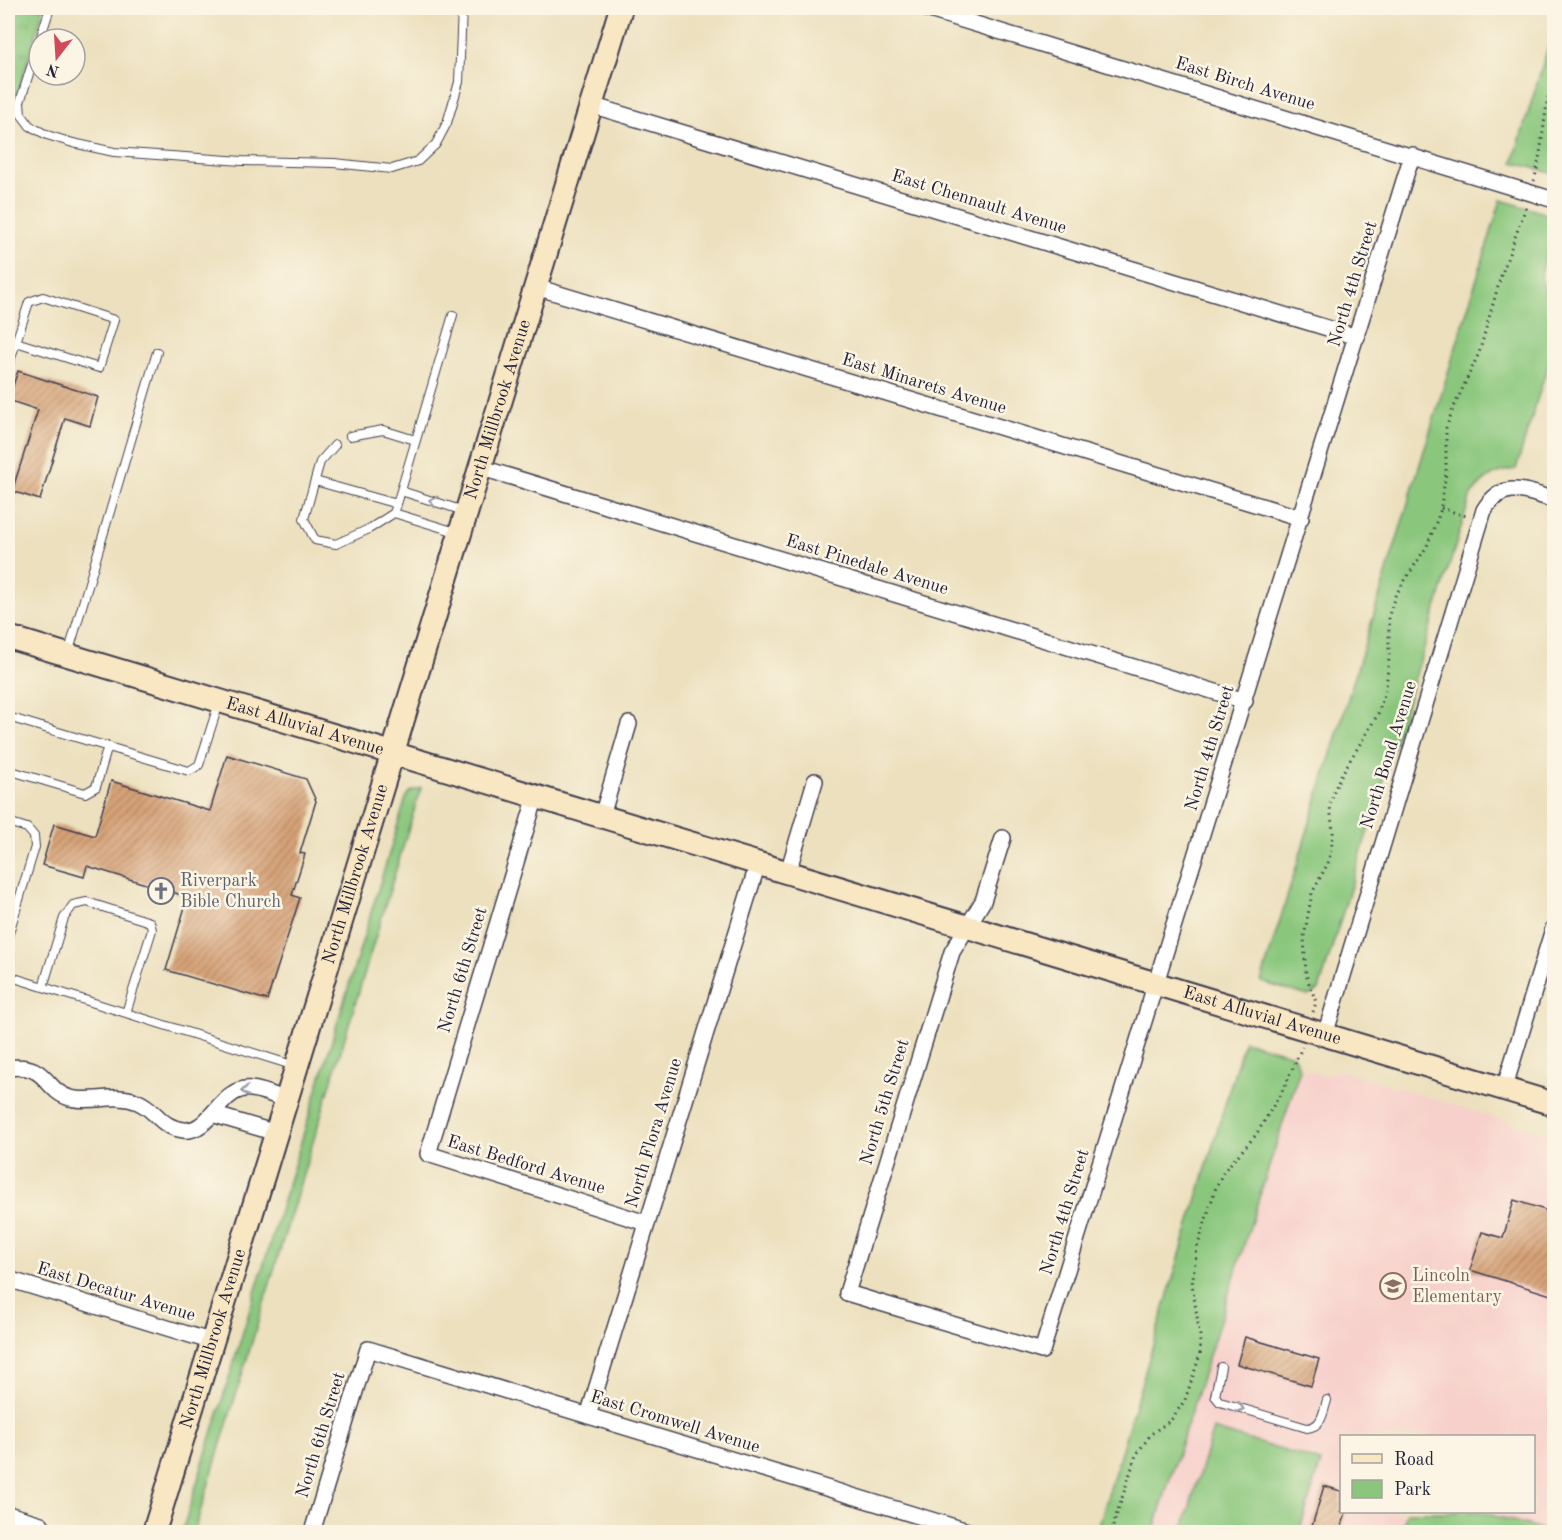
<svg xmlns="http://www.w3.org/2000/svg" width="1562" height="1540" font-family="'Old Standard TT',serif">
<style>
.built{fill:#f7d0cb;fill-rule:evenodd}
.grass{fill:url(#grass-tufts);stroke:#56745c;stroke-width:1.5}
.park{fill:#8ac77d;stroke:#56745c;stroke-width:1.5}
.building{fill:url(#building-hatch)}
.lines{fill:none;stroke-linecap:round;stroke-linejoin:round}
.lane-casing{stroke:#403e4f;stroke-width:10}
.street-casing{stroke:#403e4f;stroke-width:18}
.secondary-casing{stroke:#403e4f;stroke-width:26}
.path{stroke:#403e4f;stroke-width:3;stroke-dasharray:1.5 4.5;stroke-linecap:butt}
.lane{stroke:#fff;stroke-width:8}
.street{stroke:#fff;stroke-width:15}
.secondary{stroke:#f9e7c3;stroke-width:22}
.oneway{stroke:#9c9ca7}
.labels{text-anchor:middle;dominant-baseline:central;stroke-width:5;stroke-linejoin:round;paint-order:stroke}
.street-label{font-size:18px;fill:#22223b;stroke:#fcf5e5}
.worship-label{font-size:18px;fill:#5b616d;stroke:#fcf5e5;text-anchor:start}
.education-label{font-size:18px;fill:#785e54;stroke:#fcf5e5;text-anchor:start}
</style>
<defs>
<pattern id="grass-tufts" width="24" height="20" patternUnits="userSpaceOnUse" patternTransform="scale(1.5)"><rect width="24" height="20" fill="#8ac77d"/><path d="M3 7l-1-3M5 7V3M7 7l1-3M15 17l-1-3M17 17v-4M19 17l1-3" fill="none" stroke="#70a168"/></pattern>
<pattern id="building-hatch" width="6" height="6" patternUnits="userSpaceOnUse" patternTransform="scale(1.5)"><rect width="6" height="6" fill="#d7a378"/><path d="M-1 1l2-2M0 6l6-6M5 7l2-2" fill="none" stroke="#ae8464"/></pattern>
</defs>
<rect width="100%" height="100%" fill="#fcf5e5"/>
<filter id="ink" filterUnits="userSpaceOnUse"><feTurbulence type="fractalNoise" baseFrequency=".0167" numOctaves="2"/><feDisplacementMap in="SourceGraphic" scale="12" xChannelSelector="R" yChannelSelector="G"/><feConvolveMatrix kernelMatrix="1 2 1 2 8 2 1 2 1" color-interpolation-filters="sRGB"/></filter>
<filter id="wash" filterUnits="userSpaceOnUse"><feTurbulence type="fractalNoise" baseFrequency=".008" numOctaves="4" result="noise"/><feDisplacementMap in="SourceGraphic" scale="24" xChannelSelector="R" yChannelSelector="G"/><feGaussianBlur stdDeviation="1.35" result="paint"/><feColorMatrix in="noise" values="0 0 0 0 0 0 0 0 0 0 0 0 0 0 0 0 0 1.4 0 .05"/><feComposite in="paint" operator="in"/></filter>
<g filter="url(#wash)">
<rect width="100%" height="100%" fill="#ece0be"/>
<path class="built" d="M1300,1069L1326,1076L1340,1070L1554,1136V1532H1153ZM1342,1436H1534V1512H1342Z"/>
<path class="grass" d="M8,8H44L8,126Z"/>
<path class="park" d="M1554,28V174L1513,162Z
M1501,200L1551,215L1554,222L1541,275L1546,299L1554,311V345L1516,469C1493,472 1485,478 1471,495L1319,990L1308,996L1261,982Z
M421,788L194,1532H182L406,798L410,792Z
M1244,1041L1293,1055L1300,1069L1153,1532H1097Z
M1213,1429L1321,1462L1299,1532H1182Z
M1407,1512H1481L1552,1532H1401Z"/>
<g id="blocks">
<path class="building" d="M18,371L98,397L90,426L65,418L40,500L12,491L38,410L8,400Z
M227,755L306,779L316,801L300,853L305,854L292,895L300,898L267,1000L166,970L188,897L87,866L84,877L42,865L54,824L95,836L111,781L210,811Z
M1514,1200L1554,1213V1296L1470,1270L1482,1232L1503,1238Z
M1245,1337L1319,1359L1311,1386L1237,1364Z
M1324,1486L1341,1491V1512H1346L1340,1533H1310Z"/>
</g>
</g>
<g filter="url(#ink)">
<use href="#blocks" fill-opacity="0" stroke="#403e4f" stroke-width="1.5"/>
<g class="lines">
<defs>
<path id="lane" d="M40,39L50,8
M39,42L20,102L21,114L30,126L47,135L73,143L114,152L242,161L334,163L392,169L418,161L436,144L447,123L459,82L462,8
M8,367L29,302L43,297L114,320L99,368L16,342
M350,436L383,430L415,440
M315,481L397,504L394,513L369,529L336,544L315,540L304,519L320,462L335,445
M401,491L464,511
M397,504L453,315
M394,513L459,533
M68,654L157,352
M8,717L189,771L199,765L219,703
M8,770L85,793L96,787L108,746
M8,822L27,828L34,836L35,847L8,936
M8,976L295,1066
M43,987L64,918L73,905L87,902L150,922L152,930L126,1013
M1221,1367L1215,1396L1220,1402L1307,1428C1322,1427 1323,1413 1327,1400"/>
<path id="street" d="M923,8L1554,200
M591,105L1357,337
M536,287L1301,518
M479,467L1245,701
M536,796L428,1154L646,1223
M602,816L629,724
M1003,838L983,901L952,952L847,1293L1042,1351L1412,155
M788,872L815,781
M1325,1035L1484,510C1503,479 1526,491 1554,500
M8,1068C48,1062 43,1090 70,1098C93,1104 116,1092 138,1102C157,1110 159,1127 184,1130C211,1133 220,1086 251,1089C262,1090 276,1096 286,1100
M1504,1089L1554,926
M212,1114L276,1133
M8,1279L213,1342
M588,1416L758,863
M8,1514L41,1524
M312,1532L368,1349L971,1532"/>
<g id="secondary">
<path id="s1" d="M8,637L1554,1104"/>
<path id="s2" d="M154,1532L621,8"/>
</g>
</defs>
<use href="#lane" class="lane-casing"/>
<use href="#street" class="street-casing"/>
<use href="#secondary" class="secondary-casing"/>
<path class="path" d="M1534,181C1544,145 1543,109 1554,74
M1441,508L1466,516
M1313,1012L1316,1002L1306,975L1304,937L1312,893L1328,863L1331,851L1333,833L1330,806L1334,791L1340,777L1378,714L1386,688L1389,658V615L1395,596L1427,546L1440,512L1446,473V428L1453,409L1479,353L1501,276L1526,207
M1111,1532L1136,1455L1151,1434L1171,1420L1185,1400L1200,1355V1336L1192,1284L1197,1248L1216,1187L1224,1171L1256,1135L1285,1086L1302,1047"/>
<use href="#lane" class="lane"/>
<use href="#street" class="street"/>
<use href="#secondary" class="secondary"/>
</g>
<defs><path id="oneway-chevron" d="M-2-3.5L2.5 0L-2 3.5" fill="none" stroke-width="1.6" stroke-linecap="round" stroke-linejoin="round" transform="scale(1.5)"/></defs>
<g class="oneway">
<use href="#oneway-chevron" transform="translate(433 501) rotate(-163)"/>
<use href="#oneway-chevron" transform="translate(245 1091) rotate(175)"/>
<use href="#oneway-chevron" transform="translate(1240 1408) rotate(17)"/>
</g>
</g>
<defs>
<symbol id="church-ring" viewBox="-11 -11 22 22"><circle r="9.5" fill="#fcf5e5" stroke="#6b7280" stroke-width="1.5"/><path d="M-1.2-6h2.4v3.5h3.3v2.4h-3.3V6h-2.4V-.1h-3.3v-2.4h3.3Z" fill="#6b7280"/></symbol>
<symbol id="school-ring" viewBox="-11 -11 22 22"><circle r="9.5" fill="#fcf5e5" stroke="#8d6e63" stroke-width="1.5"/><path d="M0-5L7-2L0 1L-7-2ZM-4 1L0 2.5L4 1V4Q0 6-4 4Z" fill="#8d6e63"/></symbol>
</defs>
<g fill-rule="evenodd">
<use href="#church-ring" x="146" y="876" width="30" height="30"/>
<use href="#school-ring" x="1378" y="1271" width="30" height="30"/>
</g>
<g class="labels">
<g class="street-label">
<text transform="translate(1245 84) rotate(17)">East Birch Avenue</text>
<text transform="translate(979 202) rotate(17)">East Chennault Avenue</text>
<text transform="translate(1353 284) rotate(-73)">North 4th Street</text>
<text transform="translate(924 384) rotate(17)">East Minarets Avenue</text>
<text stroke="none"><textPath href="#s2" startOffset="1174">North Millbrook Avenue</textPath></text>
<text transform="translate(867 565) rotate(17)">East Pinedale Avenue</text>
<text stroke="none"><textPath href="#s1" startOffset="310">East Alluvial Avenue</textPath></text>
<text transform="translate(1210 748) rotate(-73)">North 4th Street</text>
<text transform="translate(1389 755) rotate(-73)">North Bond Avenue</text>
<text stroke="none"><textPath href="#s2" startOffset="688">North Millbrook Avenue</textPath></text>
<text transform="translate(463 970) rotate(-73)">North 6th Street</text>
<text stroke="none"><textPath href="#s1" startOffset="1310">East Alluvial Avenue</textPath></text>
<text transform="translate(885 1102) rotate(-73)">North 5th Street</text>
<text transform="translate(654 1133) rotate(-73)">North Flora Avenue</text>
<text transform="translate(526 1165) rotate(17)">East Bedford Avenue</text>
<text transform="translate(1065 1212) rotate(-73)">North 4th Street</text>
<text transform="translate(116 1292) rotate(17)">East Decatur Avenue</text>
<text stroke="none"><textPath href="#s2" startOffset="202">North Millbrook Avenue</textPath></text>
<text transform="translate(675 1422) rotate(17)">East Cromwell Avenue</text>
<text transform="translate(321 1435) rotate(-73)">North 6th Street</text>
</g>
<g class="worship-label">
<text x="180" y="881">Riverpark<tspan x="180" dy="21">Bible Church</tspan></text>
</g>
<g class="education-label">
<text x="1412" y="1276">Lincoln<tspan x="1412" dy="21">Elementary</tspan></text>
</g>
</g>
<rect width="1562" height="1540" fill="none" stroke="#fcf5e5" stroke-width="30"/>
<rect x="1340" y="1435" width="195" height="78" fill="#fcf5e5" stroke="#a5a1a1" stroke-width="1.5"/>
<rect x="1352" y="1454" width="30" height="9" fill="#f9e7c3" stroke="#a5a1a1" stroke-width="1.5"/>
<text x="1394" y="1465" font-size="18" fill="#22223b">Road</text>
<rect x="1352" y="1480" width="30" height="18" fill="#8ac77d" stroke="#a5a1a1" stroke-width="1.5"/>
<text x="1394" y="1495" font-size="18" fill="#22223b">Park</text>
<g transform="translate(57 57) rotate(197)"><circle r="28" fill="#fcf5e5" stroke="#a5a1a1" stroke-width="1.5"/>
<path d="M0-4.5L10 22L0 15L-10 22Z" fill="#d1495b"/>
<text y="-9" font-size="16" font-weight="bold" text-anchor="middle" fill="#22223b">N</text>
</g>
</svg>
